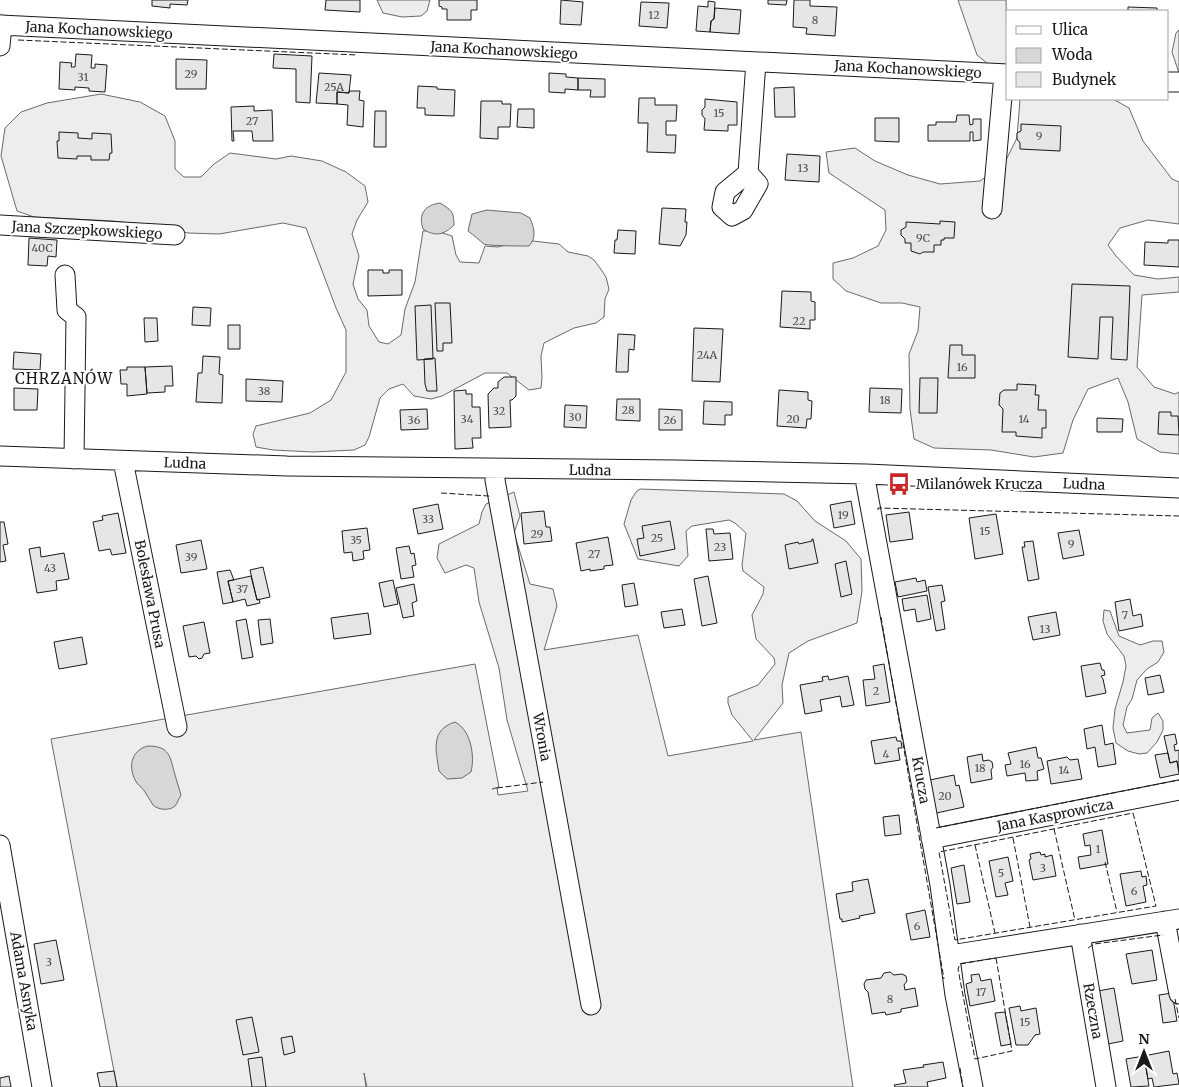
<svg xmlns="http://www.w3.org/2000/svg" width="1179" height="1087" font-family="Merriweather,serif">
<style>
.built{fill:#ededed;stroke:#6a6a6a}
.water{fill:#d7d7d7;stroke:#6a6a6a}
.building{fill:#e6e6e6;stroke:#1a1a1a}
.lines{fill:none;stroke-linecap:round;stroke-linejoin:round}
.minor-casing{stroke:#1a1a1a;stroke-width:21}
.minor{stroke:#fff;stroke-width:19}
.fence{stroke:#1a1a1a;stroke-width:1;stroke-dasharray:6 2.5;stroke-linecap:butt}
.labels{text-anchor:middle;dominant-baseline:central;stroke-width:4;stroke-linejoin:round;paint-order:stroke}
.number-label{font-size:11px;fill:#4d4d4d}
.street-label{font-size:14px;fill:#1a1a1a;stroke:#fff}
.poi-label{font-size:14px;fill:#1a1a1a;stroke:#fff;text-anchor:start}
.neighbourhood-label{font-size:15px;letter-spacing:1px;fill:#1a1a1a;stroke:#fff}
</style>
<rect width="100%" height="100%" fill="#fff"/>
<path class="built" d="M377,0H430L427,11L421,16L402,17L383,13Z
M958,0H1006L1008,80L977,55Z
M1179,30V73L1172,52L1176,33Z
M101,94L140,102L165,116L175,141V169L184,177H201L214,164L230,153L276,159L291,156L322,161L346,172L365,186L368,202L357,220L352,234L359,256L353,284L358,299L367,310L369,326L379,342L388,344L401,335L405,309L415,282L423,231H436L452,236L456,255L460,262L479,263L485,246L498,247L524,240L559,244L568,252L588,256L594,260L600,268L606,277L609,289L605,299L604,317L596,323L574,328L544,343L541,356L542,378L541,388L529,390L507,373H485L442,396L431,399L414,396L403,384L389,389L380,398L369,437L365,445L354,450L313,452L273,450L256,447L253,434L256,426L310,413L331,400L346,372V330L336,308L306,228L283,223L219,234L188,233L146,225L113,221L34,217L17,211L1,156L5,128L21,112L47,103Z
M1020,99H1113L1129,108L1143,141L1172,179L1179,182V224L1148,220L1120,228L1108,245L1116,256L1134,275L1158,279L1179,277V292L1142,295L1137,367L1154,387L1175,394L1179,392V454L1160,452L1137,439L1128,402L1118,378L1088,389L1073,420L1063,453L1034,457L991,450L934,448L914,439L910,409L909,354L918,331L920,307L902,303H881L846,291L833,279V263L853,258L878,246L886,230L885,210L829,173L826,152L855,148L875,161L908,175L940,184L980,181L1004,164L1017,138Z
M640,489L784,494L797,501L815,521L846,541L861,559L862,591L857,623L808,641L789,653L782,685L783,703L754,740L801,732L853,1087H367L364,1073L366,1087H117L51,739L475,664L499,787L492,789L497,788L498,795L528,791L507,720L499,668L479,602L474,568L466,565L445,573L437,558L439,544L479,524L482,512L486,504L514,492L520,516L514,533L530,584L553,589L557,606L544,650L638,635L668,756L753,741L732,715L728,703V697L758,685L775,664L774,658L756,639L752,615L763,594L764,587L743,571L742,565L746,533L735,523L729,520L692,526L686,531L688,556L679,566L638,559L624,524L631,500L636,492Z
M1104,610L1110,611L1119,636L1140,645L1153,641H1162L1164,652L1158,662L1147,669L1137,680L1132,699L1127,707L1123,725L1127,733L1150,730L1152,718L1158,713L1163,721V730L1157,742L1147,753L1139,754L1128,751L1116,743L1113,728L1115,709L1123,682L1126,666L1124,656L1107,634L1103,621Z"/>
<path class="water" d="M440,203C451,210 454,211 454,225C444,235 435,237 423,229C418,214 425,205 440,203Z
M487,210L521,213L530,218C534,228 537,237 529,246C524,246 486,246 484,244C479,240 475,236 468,231L472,214Z
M455,722C471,730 475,756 471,772L462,778L447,779L439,771C436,750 430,730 455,722Z
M148,746C170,746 170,757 175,775C177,782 179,788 181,795C179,798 177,804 175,806C170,811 158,810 153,805C150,801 148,796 145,792C143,788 139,786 137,783C127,768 131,750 148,746Z"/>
<path class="building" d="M152,0H188L187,5L170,4V8L152,6Z
M326,0H360V12L325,10Z
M439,0H477V10H471V20H447V9H442V7L439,6Z
M561,0L583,2L581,25L560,24Z
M768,0H787L786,5L768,4Z
M794,0H810V6L837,7L835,36L806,34L807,28L793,27Z
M708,1L715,2L714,19L711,21L710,32L696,31L698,6L708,7Z
M641,2L669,3L667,28L639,26Z
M1128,7L1157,8V11H1128Z
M715,8L741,10L739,34L710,32L711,21L714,19Z
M76,54L92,55L91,68H95V64L107,65L105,92L89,91V88L75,87V90L59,89L60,62L72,63L71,67H75Z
M274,54L312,56L310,103L296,102V69L273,68Z
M176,59L207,60L206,89H176Z
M319,73L351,75L349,93L337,92V104L316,103Z
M549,73L566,74V77L578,78V90L565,89V93L549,92Z
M578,78L605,79V97H590L591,90H578Z
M418,86L437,87V89L455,90L454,116L425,115V108H417Z
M794,87L795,117H775L774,88Z
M349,91H360L359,100L364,101L363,127L347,125L348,105L337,104V92L349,93Z
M639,98H655V105H677L676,121H666V135H676L675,153L647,152L648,123H638Z
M705,99L737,102V125H728V131L704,130L705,119L702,115V110L705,107Z
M481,101H502V104H511L510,127H498V139L480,138Z
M254,106V111L272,110L273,141H253L252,131H233L234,141H232L231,107Z
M518,109H534V128L517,127Z
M375,111H386V147H374Z
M957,115H969L970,125L973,124V119H981V140L973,141V132H970V141H928V125H936V122H956Z
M875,118H899V142L875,141Z
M1021,124L1061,126L1060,151L1020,149V143L1017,139V133L1021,131Z
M59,132L78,133V138L92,139V133L111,134L112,153H110L109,160H91V156H77V159L58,158L57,141H59Z
M787,154L820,156L819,182L785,180Z
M662,208L686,209L685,222H687L686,235L680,246L659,244Z
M940,221L955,222L954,238H944V240H941V245H934V252H923L920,254L911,251V243H905V239L901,235V230L906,227V222L940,224Z
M618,230L636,231L635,254L614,253L615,240H617Z
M29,238L57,240L56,257L48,256L47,266L28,265Z
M1168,240H1179V267L1144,265L1145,242L1168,243Z
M368,270H383V273H389V270H402V295L368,296Z
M1072,284L1130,286L1127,360L1111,359L1113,317H1100L1098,359L1068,357Z
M782,291L811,292V301L815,302V320H810V329L780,327Z
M435,303H450L452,343H443V351H437Z
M431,305L433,359L417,360L415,306Z
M193,307L211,308L210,326L192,325Z
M144,318H157L158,341L145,342Z
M228,325H240V349H228Z
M694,328L723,329L720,382L692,381Z
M618,334L635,335L634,350L629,349L628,372H616Z
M950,345H962V355H975V378H948Z
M14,352L41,354L40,370L13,369Z
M203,356L220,357L219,374L223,375L222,403L196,402L198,373H202Z
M435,358L437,391H427L425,384L424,359Z
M172,366L173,386H165V392L147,393L145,367Z
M127,367H145L147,394L127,396V384H121L120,370H127Z
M504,377H516V396L512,400H510L511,427L489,428L488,394L494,388H498V382Z
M920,378H938L937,413H919Z
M246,379L283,381L282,402L246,401Z
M1017,384L1036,385L1035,395H1039L1038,410H1046V428H1042V438L1016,436V432H1002L1003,409L999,405L1000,393L1004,390H1017Z
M14,388L38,389L37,410H14Z
M870,388L902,389L901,413L869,412Z
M466,390V394H472V407H480L481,438H472L473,448L455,449L454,391Z
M779,390L808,392V400L812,401L811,419H807L806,428L777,426Z
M617,399H640V421L616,420Z
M704,401L732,402V415H725V425L703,424Z
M565,405L587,406L586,428L564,427Z
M427,409L428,429L401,430L400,410Z
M659,409L682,410V430H659Z
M1159,412H1171V416H1178L1179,435L1158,434Z
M1097,418L1123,419L1122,432H1097Z
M851,501L855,524L834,528L830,505Z
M438,504L443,529L418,534L413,509Z
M544,511L546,527H550L552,541L524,544L521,513Z
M909,512L913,539L890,542L886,515Z
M118,513L126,553L112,555L110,549L99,551L93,522L103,520L102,516Z
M996,514L1003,554L975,559L969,518Z
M670,521L675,549L640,556L637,539L644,538L642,526Z
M0,522H4L8,544L3,545L6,561L0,562Z
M367,528L370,550L363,551L364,559L353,561L352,552L344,553L342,531Z
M706,529H713L714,534L730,533L733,559L709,561Z
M1079,530L1084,555L1063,559L1058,533Z
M608,537L613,565L604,566V569L590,571V569L581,571L576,543Z
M812,539H813L818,563L789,569L785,545L798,542L799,544L812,541Z
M201,540L207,569L181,573L176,545Z
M1033,541L1039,579L1028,581L1022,547H1025L1024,542Z
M409,546L411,554L414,553L416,565L412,566L414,577L401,579L396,548Z
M40,547L41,557L64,553L69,579L56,581L57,590L37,593L29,549Z
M846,561L852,594L841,597L835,564Z
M263,567L270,597L257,600L250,570Z
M230,570L234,580L228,581L233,602L223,604L217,572Z
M251,576L257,600L259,599L260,603L247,606L245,599L233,602L228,581Z
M708,576L717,623L702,626L694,579Z
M916,578L917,582L925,580L927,591L898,597L895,582Z
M393,580L398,604L384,607L379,583Z
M634,583L638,605L625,607L622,585Z
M414,584L417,601L412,603L414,616L403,618L396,588Z
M942,585L945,601L941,602L945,629L936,631L928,587Z
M927,595L931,619L917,622L915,609L904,611L902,599Z
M1130,599L1133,616L1141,614L1143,626L1119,631L1115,602Z
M682,609L685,625L664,628L661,612Z
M1056,612L1060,635L1033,640L1028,617Z
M368,613L371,634L334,639L331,618Z
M246,619L253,657L242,659L236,621Z
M270,619L273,643L261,645L258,620Z
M204,622L210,653L204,654L202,658L199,659L196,656L189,657L183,626Z
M82,637L87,664L59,669L54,642Z
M1100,663L1102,670H1104L1105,675L1101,676L1103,679L1106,693L1086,697L1081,666Z
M884,664L890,702L866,706L863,680L875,679L873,666Z
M1160,675L1164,692L1148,695L1145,678Z
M828,676L829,680L848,676L854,705L842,707L840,696L820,700L822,711L805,714L800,685L823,681L822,677Z
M1102,725L1105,745L1113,743L1116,764L1098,767L1095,747L1087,749L1084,729Z
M1175,734L1177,744L1174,745L1175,751L1179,750V771L1177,761L1170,763L1164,736Z
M896,737L897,741H901L902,748H898L900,760L875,764L871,741Z
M1036,747L1038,758H1041L1044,769L1037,771L1038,780L1026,781L1025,773L1007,776L1005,765L1011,764L1008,753Z
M1168,753L1170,763L1177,761L1179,774L1160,778L1155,755Z
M982,754L983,761L989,760L992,762L993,767L991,770L992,779L971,783L967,757Z
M1067,757L1070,760L1078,759L1082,779L1051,784L1047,761Z
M954,775L956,786L959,785L964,807L932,814L925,781Z
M899,815L901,834L885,836L883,817Z
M1102,830L1108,864L1080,869L1078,857L1091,855L1090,845L1085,846L1083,834Z
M1040,852L1041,855L1045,854V857L1052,855L1056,876L1033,880L1029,860L1031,859L1030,854Z
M1008,857L1013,881L1005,883L1008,895L996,897L989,861Z
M964,865L970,902L957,904L951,868Z
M1141,871L1142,877L1146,876L1147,885L1143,886L1146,902L1126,906L1120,874Z
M868,879L875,913L859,916L860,918L842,922V919H840L836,894L853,891L852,882Z
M925,910L930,937L911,940L906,914Z
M56,940L64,980L41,984L34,944Z
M1152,950L1157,980L1132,984L1126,954Z
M890,972L894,975L902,974L906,976L907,981L904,985L905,990L915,988L918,1006L901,1009V1012L886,1015L885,1012L872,1014L868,992L865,989L864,984L866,980L881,978L884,973Z
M979,974L981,981L991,979L995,1001L970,1006L966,984L972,982L971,975Z
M1114,988L1123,1041L1108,1044L1098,991Z
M1172,993L1177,1021L1163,1023L1159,995Z
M1020,1006L1021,1011L1036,1008L1040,1034L1035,1035L1028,1045H1016L1009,1008Z
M1005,1012L1011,1044L1001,1046L995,1013Z
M252,1017L259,1052L243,1055L236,1020Z
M292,1036L295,1052L284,1055L281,1038Z
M1169,1051L1173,1074L1177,1073L1179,1084L1154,1087L1152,1078L1148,1079L1144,1056Z
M1144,1056L1149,1086L1131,1087L1126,1059Z
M262,1057L266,1087H252L248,1059Z
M943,1062L946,1078L927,1082L928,1087H895L894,1085L906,1083L903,1070L924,1067L923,1065Z
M114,1071L117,1087H100L97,1073Z
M9,1076L11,1087H0V1078Z"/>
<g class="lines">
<defs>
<path id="minor" d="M0,25L1008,74
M0,46L2,25
M1168,82H1179
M748,173L758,184L743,210L732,216L722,207L725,192L748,173L756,62
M992,209L1004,74
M0,225L175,235
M65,275L67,310L76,317L74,459
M0,456L287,466L676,470L866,474L1179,488
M123,461L177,727
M495,469V480L591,1005
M866,474V484L940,885L955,995L973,1087
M931,839L1179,790
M0,845L42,1087
M1165,921L1179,994
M1080,934L1106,1087
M950,955L1179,919"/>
</defs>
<use href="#minor" class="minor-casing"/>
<use href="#minor" class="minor"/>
<path class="fence" d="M18,40L357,55
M441,493L489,496V499
M878,510V508L1179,516
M881,617L944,979
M497,788L543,782
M1133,813L1156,906L955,940L939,852Z
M936,828L1179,780
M1054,829L1075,920
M1013,838L1030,927
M975,845L995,933
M1105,862L1117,912
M1088,948L1094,944L1163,935
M996,958L1012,1051L975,1059L958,969L960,964Z
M1175,999L1179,1018
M960,1068L963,1087"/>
</g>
<defs>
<symbol id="bus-bare" viewBox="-9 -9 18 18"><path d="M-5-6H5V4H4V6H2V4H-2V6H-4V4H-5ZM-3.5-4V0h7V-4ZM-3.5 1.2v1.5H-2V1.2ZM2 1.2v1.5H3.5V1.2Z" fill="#c62828" stroke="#fff" stroke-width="2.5" paint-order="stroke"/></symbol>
</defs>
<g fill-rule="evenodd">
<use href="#bus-bare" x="883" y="468" width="32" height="32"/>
</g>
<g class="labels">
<g class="number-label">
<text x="654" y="15">12</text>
<text x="815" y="20">8</text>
<text x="191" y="74">29</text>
<text x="83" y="77">31</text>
<text x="334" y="87">25A</text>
<text x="719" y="113">15</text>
<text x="252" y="121">27</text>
<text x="1039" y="136">9</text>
<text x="803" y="168">13</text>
<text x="923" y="238">9C</text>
<text x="42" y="248">40C</text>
<text x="799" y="321">22</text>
<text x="707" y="355">24A</text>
<text x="962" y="367">16</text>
<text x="264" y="391">38</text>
<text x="885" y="400">18</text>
<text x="628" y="410">28</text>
<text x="499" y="411">32</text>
<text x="575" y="417">30</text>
<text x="467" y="419">34</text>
<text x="793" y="419">20</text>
<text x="1024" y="419">14</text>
<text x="414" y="420">36</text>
<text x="670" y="420">26</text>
<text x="843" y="515">19</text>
<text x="428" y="519">33</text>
<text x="985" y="531">15</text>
<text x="537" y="534">29</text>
<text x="657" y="538">25</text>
<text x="356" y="540">35</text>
<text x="1071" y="544">9</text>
<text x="720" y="547">23</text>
<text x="594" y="554">27</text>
<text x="191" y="557">39</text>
<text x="50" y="568">43</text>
<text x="242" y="589">37</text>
<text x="1125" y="615">7</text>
<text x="1045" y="629">13</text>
<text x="876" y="691">2</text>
<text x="886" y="754">4</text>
<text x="1025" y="764">16</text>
<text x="980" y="768">18</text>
<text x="1064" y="770">14</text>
<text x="945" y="796">20</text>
<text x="1098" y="849">1</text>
<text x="1043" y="868">3</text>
<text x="1001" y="873">5</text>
<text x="1134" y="891">6</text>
<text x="917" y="926">6</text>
<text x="49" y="962">3</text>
<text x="981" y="992">17</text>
<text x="890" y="999">8</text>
<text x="1025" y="1022">15</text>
</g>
<g class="street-label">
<text transform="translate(99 30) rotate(3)">Jana Kochanowskiego</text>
<text transform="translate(504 50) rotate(3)">Jana Kochanowskiego</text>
<text transform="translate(908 69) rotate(3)">Jana Kochanowskiego</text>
<text transform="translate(87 230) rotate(3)">Jana Szczepkowskiego</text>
<text transform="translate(185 463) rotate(2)">Ludna</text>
<text transform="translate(590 470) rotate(1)">Ludna</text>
<text transform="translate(1084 484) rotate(2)">Ludna</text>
<text transform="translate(150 594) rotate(79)">Bolesława Prusa</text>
<text transform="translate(542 737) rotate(80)">Wronia</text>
<text transform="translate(921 780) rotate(80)">Krucza</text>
<text transform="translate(1055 815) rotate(-11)">Jana Kasprowicza</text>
<text transform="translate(24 981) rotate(80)">Adama Asnyka</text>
<text transform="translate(1093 1011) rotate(80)">Rzeczna</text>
</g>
<g class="poi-label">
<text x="916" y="484">Milanówek Krucza</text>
</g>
<g class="neighbourhood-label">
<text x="64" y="378">CHRZANÓW</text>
</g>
</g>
<rect x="1006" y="10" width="162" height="90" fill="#ffffff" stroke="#a3a3a3"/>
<rect x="1016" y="26" width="25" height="8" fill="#ffffff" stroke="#a3a3a3"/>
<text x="1052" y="35" font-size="15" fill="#1a1a1a">Ulica</text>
<rect x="1016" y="48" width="25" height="15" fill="#d7d7d7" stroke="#a3a3a3"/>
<text x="1052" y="60" font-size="15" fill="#1a1a1a">Woda</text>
<rect x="1016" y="72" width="25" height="15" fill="#e6e6e6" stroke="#a3a3a3"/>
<text x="1052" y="85" font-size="15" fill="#1a1a1a">Budynek</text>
<g transform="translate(1144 1052)" stroke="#ffffff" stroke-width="4" paint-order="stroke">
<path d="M0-4L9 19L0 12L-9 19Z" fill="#1a1a1a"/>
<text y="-8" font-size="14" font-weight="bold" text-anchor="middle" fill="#1a1a1a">N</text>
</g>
</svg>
